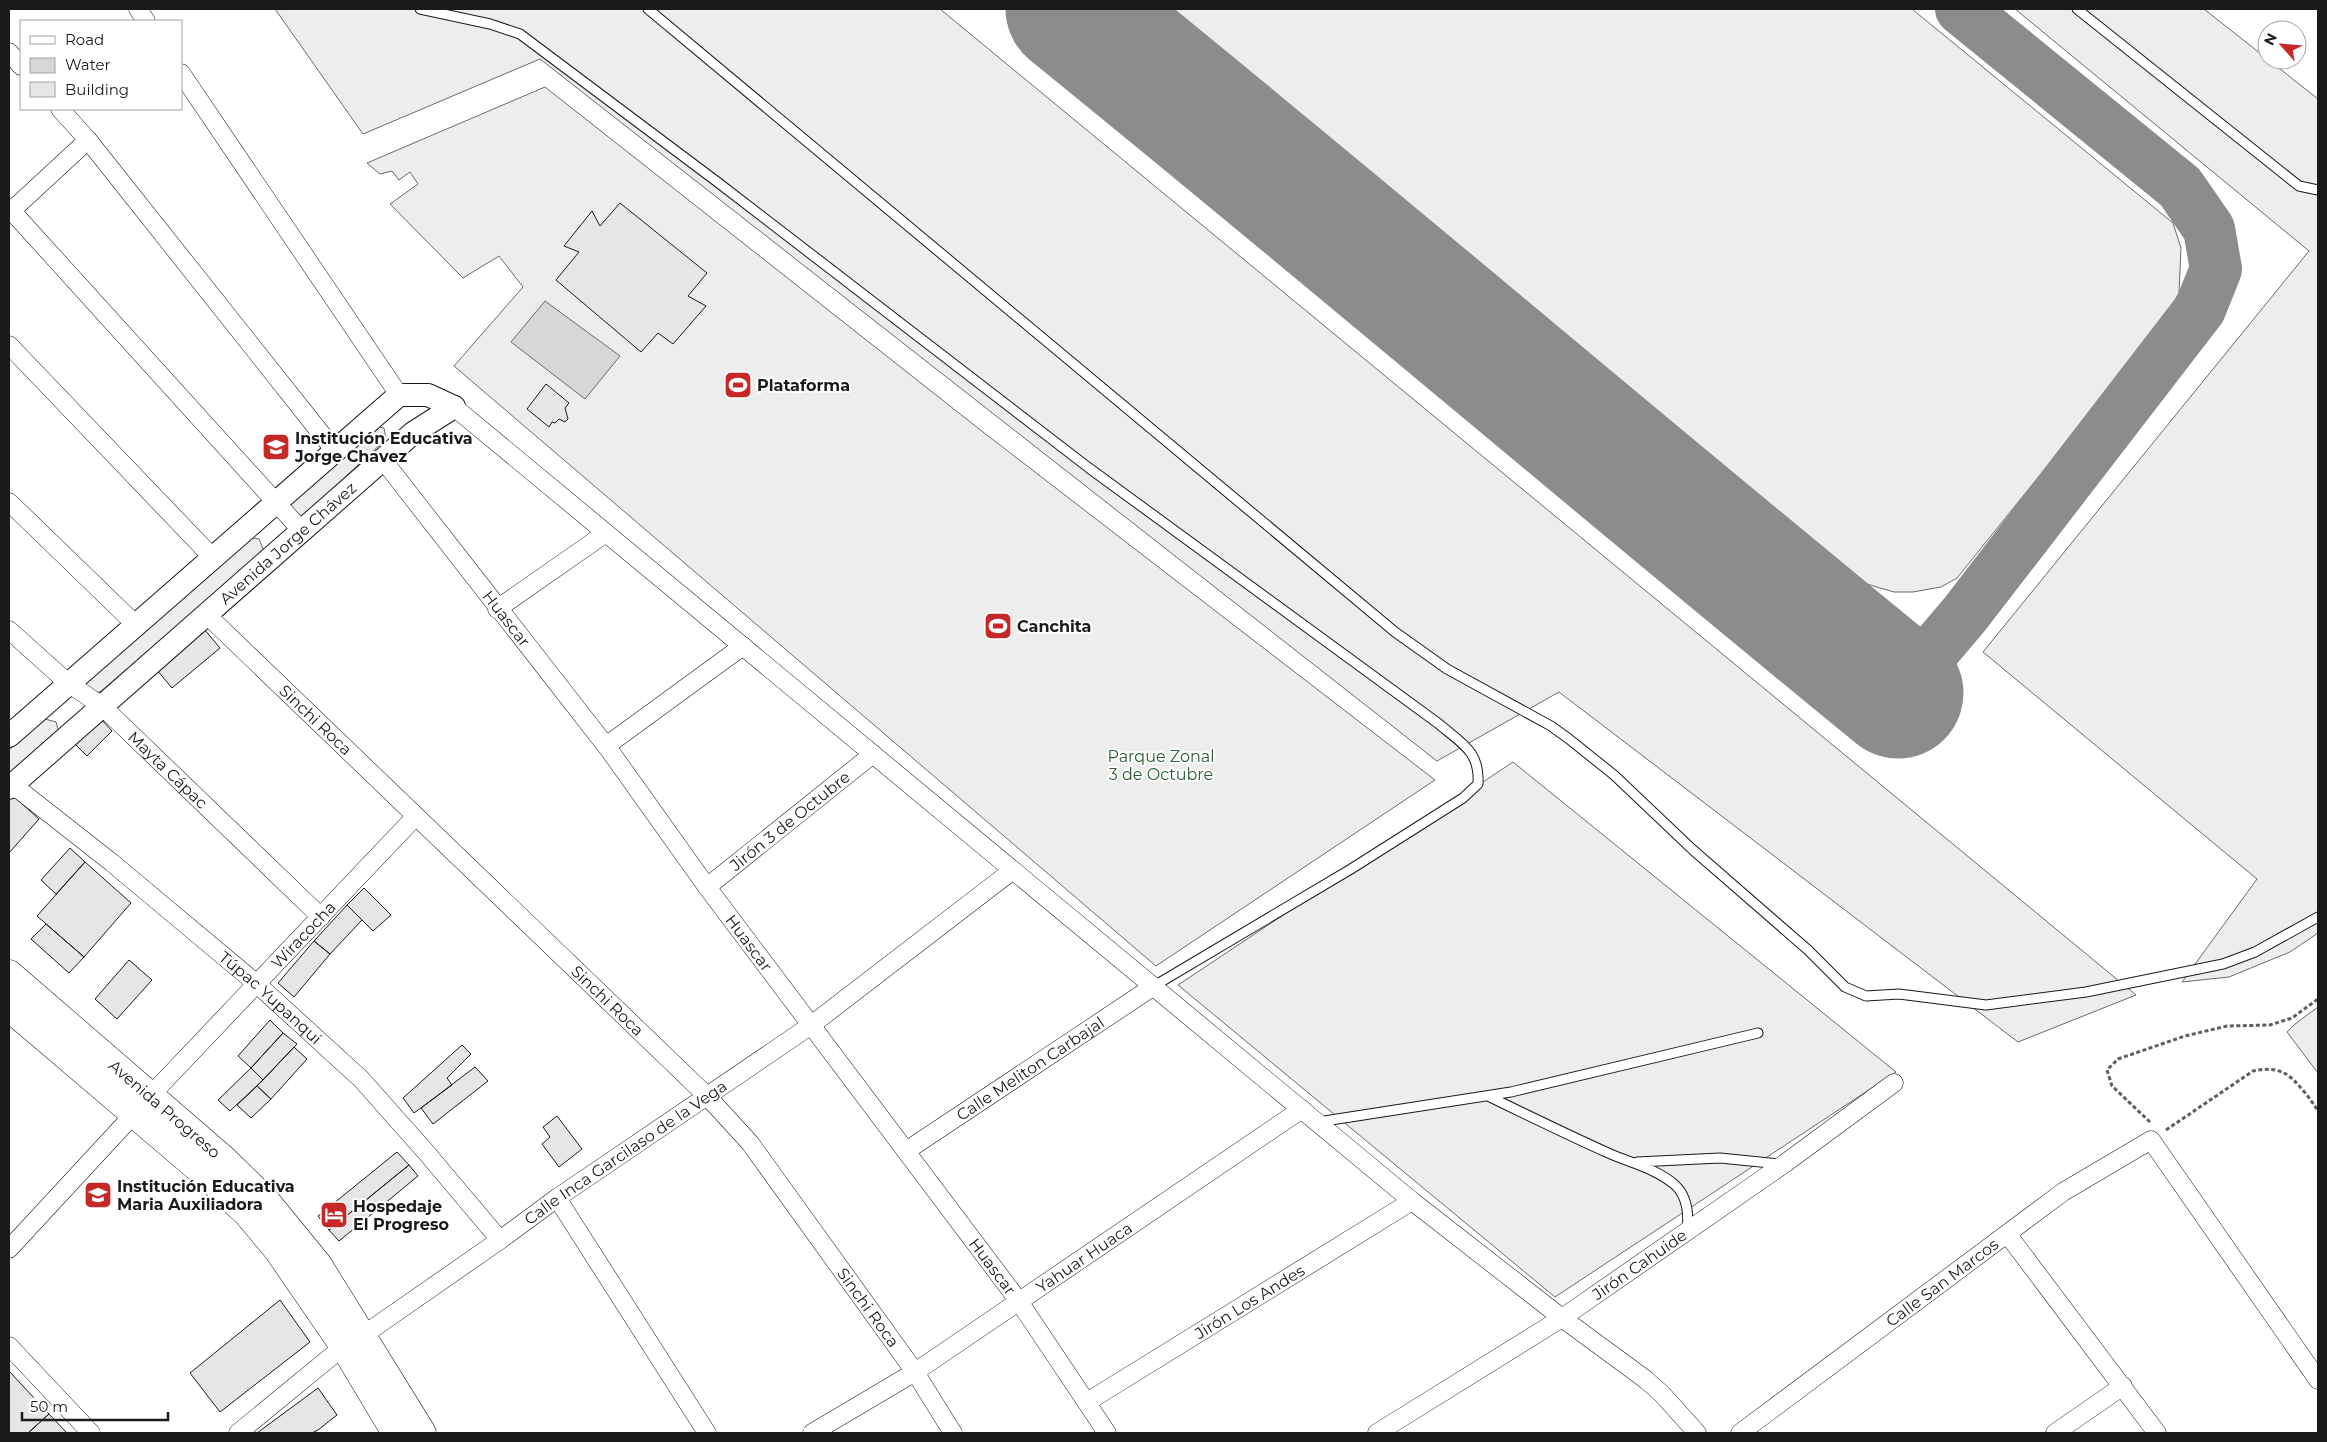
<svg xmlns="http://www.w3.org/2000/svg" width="2327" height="1442" font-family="Montserrat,sans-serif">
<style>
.built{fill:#ededed;stroke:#6a6a6a}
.water{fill:#d7d7d7;stroke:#6a6a6a}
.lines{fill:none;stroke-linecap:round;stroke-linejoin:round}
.taxiway{stroke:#8c8c8c;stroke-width:52}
.runway{stroke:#8c8c8c;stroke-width:131}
.building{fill:#e6e6e6;stroke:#1a1a1a}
.service-casing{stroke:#1a1a1a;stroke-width:11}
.minor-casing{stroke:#1a1a1a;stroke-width:19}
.tertiary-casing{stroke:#1a1a1a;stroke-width:24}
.primary-casing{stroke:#1a1a1a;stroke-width:29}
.path{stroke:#5f5f5f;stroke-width:3;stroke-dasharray:4 2.5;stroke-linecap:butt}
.service{stroke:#fff;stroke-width:9}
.minor{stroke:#fff;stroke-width:18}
.tertiary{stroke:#fff;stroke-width:22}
.primary{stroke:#fff;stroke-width:28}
.labels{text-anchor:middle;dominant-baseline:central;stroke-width:4;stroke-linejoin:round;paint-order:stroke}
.poi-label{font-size:16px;font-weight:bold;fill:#1a1a1a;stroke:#fff;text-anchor:start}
.street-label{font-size:16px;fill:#1a1a1a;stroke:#fff}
.park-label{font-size:16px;fill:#2b5a34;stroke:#fff}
</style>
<rect width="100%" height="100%" fill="#fff"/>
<path class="built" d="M275,9H940L2136,995L2018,1042L1559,692L1437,761L540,59L363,134Z
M1168,9H1912L2173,223L2181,248L2179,293L2161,325L1957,578L1941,587L1913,592H1894L1880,588L1867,584L1856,575Z
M2015,9H2204L2318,99V933L2290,952L2229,977L2182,982L2257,879L1983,652L2309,251Z
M545,87L983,432L1435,780L1156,966L454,366L523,287L499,256L463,278L390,204L418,184L410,172L399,180L392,171L380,174L367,163Z
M374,426L384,428L386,439L301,518L290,510L288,501Z
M247,537L259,539L264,551L100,692L91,693L85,682Z
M45,719L56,722L59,732L9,775V750Z
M1513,762L1896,1072L1555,1297L1178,985Z
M2318,1007V1073L2287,1032L2295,1024Z"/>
<path class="water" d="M545,301L620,356L585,399L511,342Z"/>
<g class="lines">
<path class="taxiway" d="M1898,693L1965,614L2200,309L2216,269L2209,229L2180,187L1961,9"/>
<path class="runway" d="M1071,9C1349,234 1621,467 1898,693"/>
</g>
<path class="building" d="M620,203L707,273L688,296L706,306L673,344L658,333L641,352L556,280L579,252L564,246L592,211L600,226Z
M546,384L569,403L565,408L568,419L565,422L559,419L555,423L552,422L549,427L527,409Z
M204,629L220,648L172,688L156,669Z
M102,720L112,731L87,756L73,742Z
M11,794L39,819L9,853V797Z
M70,848L85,862L56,894L41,880Z
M85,862L131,903L84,957L37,916Z
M364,888L391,915L373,931L347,905Z
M347,905L362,920L330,954L314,941Z
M46,924L84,957L69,973L31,939Z
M314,941L330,954L294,997L278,983Z
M129,960L152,980L117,1019L95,999Z
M270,1020L283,1033L251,1068L238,1056Z
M283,1033L297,1044L263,1080L251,1068Z
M462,1045L471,1054L447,1078L452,1085L414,1113L403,1098Z
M294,1047L307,1059L271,1099L257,1086Z
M475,1067L488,1081L433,1124L421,1108Z
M251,1068L263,1080L230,1111L218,1100Z
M257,1086L271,1099L251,1118L237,1105Z
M557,1116L582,1149L559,1167L542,1144L550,1137L543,1127Z
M397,1152L409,1165L329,1230L318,1216Z
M409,1165L418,1176L339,1241L329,1230Z
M280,1300L310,1342L220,1412L190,1373Z
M9,1371L49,1414L28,1433H9Z
M318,1388L337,1415L318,1430L312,1433H257Z
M49,1414L67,1433H28Z"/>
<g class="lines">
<defs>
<path id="service" d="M420,9L490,24L520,34L716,181L1089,468L1439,724C1462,744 1480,751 1478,784L1463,798L1351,869L1154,986
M648,9L1395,632L1447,669L1551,726L1569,739L1614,775L1693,850L1808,950L1845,987L1866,996L1899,994L1986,1005L2086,992L2223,964L2255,952L2318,917
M2077,9L2299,186L2318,190
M1488,1096C1527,1115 1566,1134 1606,1152C1627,1162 1656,1168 1675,1185C1688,1197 1689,1214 1687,1231
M1318,1122L1511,1092L1758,1033
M1637,1162L1720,1158L1781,1164"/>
<g id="minor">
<path d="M138,9L146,21"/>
<path d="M9,52L21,66"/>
<path d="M181,73L399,395"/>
<path d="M60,109L88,140L335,451"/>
<path d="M9,208L302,531"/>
<path d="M9,213L88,140"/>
<path d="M9,345L213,558"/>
<path d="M454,407L1412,1201L1562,1318L1645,1379L1662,1394L1697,1433"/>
<path id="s1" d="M383,460L610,751L707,887L1018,1300L1107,1433"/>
<path d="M9,502L136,625"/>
<path d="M497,609L606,533"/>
<path id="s2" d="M207,615L707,1096L750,1143L915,1372L953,1433"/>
<path id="s3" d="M9,630L68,683L102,706L321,917"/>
<path d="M606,746L743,646"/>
<path id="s4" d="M13,785L111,862L257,984L361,1079L425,1151L500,1240"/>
<path id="s5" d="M707,887L873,754"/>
<path id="s6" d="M151,1095L415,817"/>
<path id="s7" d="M906,1151L1154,986"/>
<path d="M557,1198L707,1433"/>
<path d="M2008,1235L2157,1433"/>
<path d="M9,1249L134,1114"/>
<path d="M9,1346L91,1433"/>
<path id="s8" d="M1087,1402L1412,1201"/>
<path id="s9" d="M238,1433L344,1346L362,1336L500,1240L557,1198L810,1026L1013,870"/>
<path id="s10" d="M812,1433L915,1372L1302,1109"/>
<path id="s11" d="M1377,1433L1562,1318L1784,1164L1894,1083"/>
<path id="s12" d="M1740,1433L2063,1192L2151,1140L2318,1380"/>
<path d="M2055,1433L2123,1386"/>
</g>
<g id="tertiary">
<path d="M9,736L399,395H428L454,407"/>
<path id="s13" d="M9,788L413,433L454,407"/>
</g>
<g id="primary">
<path id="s14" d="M9,974L223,1159L265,1200L318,1265L422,1433"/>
<path d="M9,1007L203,1172L248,1214L278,1250L344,1346L396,1433"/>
</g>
</defs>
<use href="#service" class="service-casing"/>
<use href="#minor" class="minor-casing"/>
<use href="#tertiary" class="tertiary-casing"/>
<use href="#primary" class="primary-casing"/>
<path class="path" d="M2150,1122L2112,1086L2107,1070L2118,1059L2185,1036L2227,1026L2270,1025L2292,1018L2318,999
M2166,1130L2253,1071C2263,1069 2274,1068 2284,1073C2295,1078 2312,1101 2318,1111"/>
<use href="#service" class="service"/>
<use href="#minor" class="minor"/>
<use href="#tertiary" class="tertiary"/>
<use href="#primary" class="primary"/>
</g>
<defs>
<symbol id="stadium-square" viewBox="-11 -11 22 22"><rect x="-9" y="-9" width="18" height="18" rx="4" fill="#c62828" stroke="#fff"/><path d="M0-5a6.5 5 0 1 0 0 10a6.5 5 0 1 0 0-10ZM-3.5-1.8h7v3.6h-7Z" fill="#fff"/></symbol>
<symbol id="school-square" viewBox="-11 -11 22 22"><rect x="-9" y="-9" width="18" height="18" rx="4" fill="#c62828" stroke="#fff"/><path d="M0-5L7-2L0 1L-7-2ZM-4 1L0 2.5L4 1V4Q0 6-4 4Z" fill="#fff"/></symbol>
<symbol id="hotel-square" viewBox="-11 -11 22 22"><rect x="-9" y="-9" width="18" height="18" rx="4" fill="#c62828" stroke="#fff"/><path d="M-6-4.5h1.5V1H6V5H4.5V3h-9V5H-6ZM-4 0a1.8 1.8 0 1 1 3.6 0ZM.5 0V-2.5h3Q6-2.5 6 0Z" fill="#fff"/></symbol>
</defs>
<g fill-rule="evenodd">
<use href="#stadium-square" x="722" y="369" width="32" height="32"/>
<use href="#school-square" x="260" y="431" width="32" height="32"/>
<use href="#stadium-square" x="982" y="610" width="32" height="32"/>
<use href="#school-square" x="82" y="1179" width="32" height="32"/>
<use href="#hotel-square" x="318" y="1199" width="32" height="32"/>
</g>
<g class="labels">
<g class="poi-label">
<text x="757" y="385">Plataforma</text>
<text x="295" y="438">Institución Educativa<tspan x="295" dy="18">Jorge Chavez</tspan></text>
<text x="1017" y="626">Canchita</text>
<text x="117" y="1186">Institución Educativa<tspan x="117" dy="18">Maria Auxiliadora</tspan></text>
<text x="353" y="1206">Hospedaje<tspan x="353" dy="18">El Progreso</tspan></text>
</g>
<g class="street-label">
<text stroke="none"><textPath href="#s13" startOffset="371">Avenida Jorge Chávez</textPath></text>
<text stroke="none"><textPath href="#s1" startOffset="201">Huascar</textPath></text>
<text stroke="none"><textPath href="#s2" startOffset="151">Sinchi Roca</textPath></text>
<text stroke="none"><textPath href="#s3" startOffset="212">Mayta Cápac</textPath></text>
<text stroke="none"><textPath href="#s5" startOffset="106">Jirón 3 de Octubre</textPath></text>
<text stroke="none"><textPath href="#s6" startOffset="221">Wiracocha</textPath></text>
<text stroke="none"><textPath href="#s1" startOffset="606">Huascar</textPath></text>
<text stroke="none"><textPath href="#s4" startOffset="334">Túpac Yupanqui</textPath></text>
<text stroke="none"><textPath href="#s2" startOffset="556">Sinchi Roca</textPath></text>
<text stroke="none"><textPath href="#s7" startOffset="149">Calle Meliton Carbajal</textPath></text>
<text stroke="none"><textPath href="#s14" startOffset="206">Avenida Progreso</textPath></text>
<text stroke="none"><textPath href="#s9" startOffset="479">Calle Inca Garcilaso de la Vega</textPath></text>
<text stroke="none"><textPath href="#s10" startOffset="324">Yahuar Huaca</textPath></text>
<text stroke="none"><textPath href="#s11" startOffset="312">Jirón Cahuide</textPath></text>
<text stroke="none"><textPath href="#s1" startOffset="1011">Huascar</textPath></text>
<text stroke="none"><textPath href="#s12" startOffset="252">Calle San Marcos</textPath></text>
<text stroke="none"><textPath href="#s8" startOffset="191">Jirón Los Andes</textPath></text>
<text stroke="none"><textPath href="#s2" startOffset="960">Sinchi Roca</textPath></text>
</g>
<g class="park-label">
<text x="1161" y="756">Parque Zonal<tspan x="1161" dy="18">3 de Octubre</tspan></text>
</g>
</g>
<rect width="2327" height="1442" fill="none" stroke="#1a1a1a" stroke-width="20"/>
<rect x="20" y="20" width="162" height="90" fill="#ffffff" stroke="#a3a3a3"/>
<rect x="30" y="36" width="25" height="8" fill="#ffffff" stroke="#a3a3a3"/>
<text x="65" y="45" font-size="15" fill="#1a1a1a">Road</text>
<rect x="30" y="58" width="25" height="15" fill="#d7d7d7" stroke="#a3a3a3"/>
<text x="65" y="70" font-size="15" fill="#1a1a1a">Water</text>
<rect x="30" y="82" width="25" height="15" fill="#e6e6e6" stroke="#a3a3a3"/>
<text x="65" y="95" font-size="15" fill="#1a1a1a">Building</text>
<g transform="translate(2282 45) rotate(297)"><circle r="24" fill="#ffffff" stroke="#a3a3a3"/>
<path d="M0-4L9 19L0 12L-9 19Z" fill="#c62828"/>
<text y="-8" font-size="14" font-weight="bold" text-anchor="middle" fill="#1a1a1a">N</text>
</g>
<path d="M22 1412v8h146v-8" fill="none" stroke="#1a1a1a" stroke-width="2.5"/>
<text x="30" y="1412" font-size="15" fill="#1a1a1a" stroke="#ffffff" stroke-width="4" paint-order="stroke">50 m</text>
</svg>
